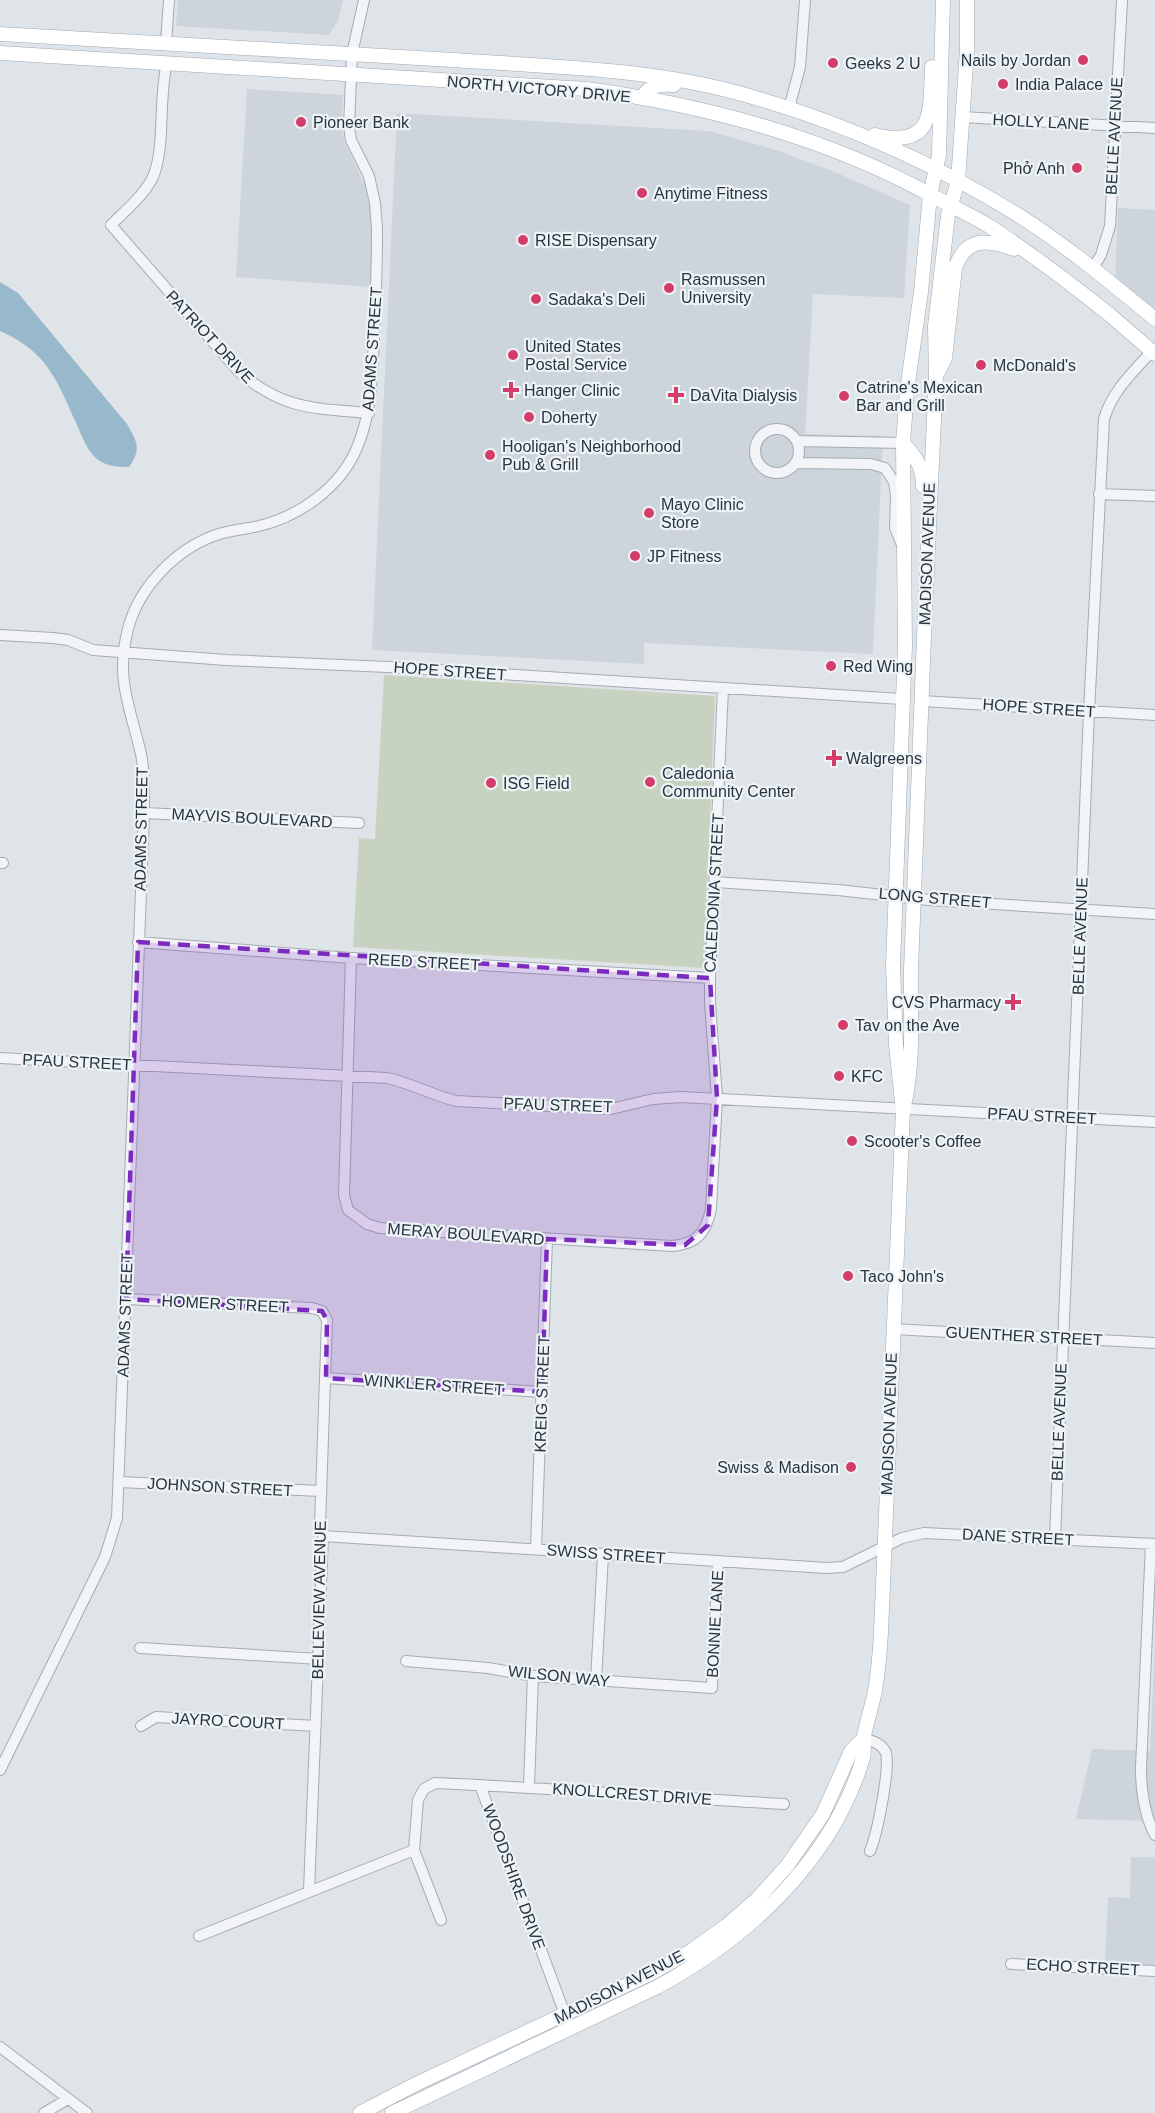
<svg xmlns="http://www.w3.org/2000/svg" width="1155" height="2113" font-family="Helvetica,sans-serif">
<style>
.built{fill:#cdd4db}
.green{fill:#c7d3c0}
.water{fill:#98b8cb}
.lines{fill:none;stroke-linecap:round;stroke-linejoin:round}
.minor-casing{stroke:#a4acb3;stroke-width:12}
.major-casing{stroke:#9eaab5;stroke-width:15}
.minor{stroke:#f2f4f7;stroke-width:10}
.major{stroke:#fff;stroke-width:14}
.marked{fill:#7b2cbf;fill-opacity:0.2;stroke:#7b2cbf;stroke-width:4.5;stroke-dasharray:12 8;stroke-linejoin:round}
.poi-dot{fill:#d43d69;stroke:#eef3f6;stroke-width:2}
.labels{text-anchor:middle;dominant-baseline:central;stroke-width:4.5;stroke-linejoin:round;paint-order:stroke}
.poi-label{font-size:16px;fill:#273441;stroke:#eef3f6;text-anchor:start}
.street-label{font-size:16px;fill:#273441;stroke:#eef3f6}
</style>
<rect width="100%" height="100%" fill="#dfe4e9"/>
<path class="built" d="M178,0H343L338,20L329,35L176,26Z
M247,89L343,95L341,129L344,140L366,188L372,220L371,287L236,277Z
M397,113L708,131L773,149L830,170L910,205L904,298L813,294L805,434L883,436L873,654L644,643V664L372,650Z
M1118,208L1155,210V310L1115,278Z
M1155,1639V1835L1148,1821L1076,1819L1092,1749L1150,1751Z
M1131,1857H1155V1966L1105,1964L1108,1897L1130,1898Z"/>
<path class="green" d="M384,675L715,696L704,968L353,947L359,838L375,839Z"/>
<path class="water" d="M0,282L18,293L127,424C137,442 142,449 129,467C95,468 89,453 77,425C69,408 61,387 50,371C39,353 19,339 0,331Z"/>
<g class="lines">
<defs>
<path id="minor" d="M166,44L169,0
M167,63C158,97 166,151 152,179C142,197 125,211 111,225L239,372C284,410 313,408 369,413
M789,108L800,67L805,0
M963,117L1155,128
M1093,268L1101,255L1110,226L1122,0
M755 451a22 22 0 1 1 44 0a22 22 0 1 1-44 0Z
M797,441L903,443
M796,463L871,464L885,468L894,482L896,496L895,528L902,545
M1099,494L1155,496
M0,635L53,638L68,640L93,650L226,660L388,667L902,699
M922,701L1155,715
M144,813L359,823
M0,863H3
M715,882L838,890L929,900L1155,914
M138,942L351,958L710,978
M351,958L344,1195L348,1210L367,1224L380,1228L672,1246C697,1244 706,1233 711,1209L717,1098L710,1003V978L723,688
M0,1058L387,1078C411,1083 432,1095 456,1101L611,1109L653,1099L681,1097L1155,1122
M126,1299L312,1308L322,1311L327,1320L320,1525L323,1536L309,1891
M893,1329L1155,1343
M326,1378L542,1392
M119,1482L321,1491
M323,1536L827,1568L843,1567L902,1538L924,1533L1155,1544
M1055,1538L1089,712L1104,419C1112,391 1133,372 1152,351
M1151,1544L1141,1768C1141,1792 1144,1814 1155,1835
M536,1549L547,1239
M140,1648L319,1659
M406,1661L488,1668L533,1676L712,1688L718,1561
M596,1680L603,1555
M141,1726L156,1717L316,1726
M864,1738C872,1741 883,1744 886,1753C890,1770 877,1835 870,1851
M0,1770L105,1557L117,1518L144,813C144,793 145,773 141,754C130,706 115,679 128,629C139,586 178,547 219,534C232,530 246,529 259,526C300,516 339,488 356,450C372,414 372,377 374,338C376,302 377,265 377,229L375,203L369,176L351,140L349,127L352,54L364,0
M480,1785L567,2020
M529,1786L533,1676
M441,1920L414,1850L418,1800L424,1789L435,1783C551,1788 668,1797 784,1804
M199,1936L414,1850
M1011,1964L1155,1971
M0,2047L87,2113
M44,2113L68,2099"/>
<path id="major" d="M0,34C151,42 302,51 453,60C554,67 658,68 756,98C848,125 937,165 1018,215C1067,246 1111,283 1155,319
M0,53L587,89C708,106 825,137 933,196C951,206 971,215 989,226C1031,253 1071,284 1110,315C1125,328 1140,341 1155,354
M642,98C649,85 660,84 674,85
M875,135C935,149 930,111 932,67
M938,372L945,358L955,268C966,237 987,239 1014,249
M903,443C916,457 923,467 923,486
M902,1102L896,1045L893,966L905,645L903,443L907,390L921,292L930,195L939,155L943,0
M360,2113L416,2084L650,1974L691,1951L726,1926L757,1899L787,1866L823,1814L851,1751L864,1738
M392,2113L657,1987C748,1938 832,1861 863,1758C865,1751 863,1743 864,1736C867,1721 872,1706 875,1691C878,1672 880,1652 881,1632L903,1110C915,1060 910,1019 911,969L925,612L936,377L935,326L948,215L958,181L967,50V0"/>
</defs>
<use href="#minor" class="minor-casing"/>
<use href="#major" class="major-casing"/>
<use href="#minor" class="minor"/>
<use href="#major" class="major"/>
</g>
<path class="marked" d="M138,942L710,978L717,1098L708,1225L685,1245L547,1239L542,1392L326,1378L327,1320L322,1311L126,1299Z"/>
<g class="poi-dot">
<circle cx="1083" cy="60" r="6"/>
<circle cx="833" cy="63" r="6"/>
<circle cx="1003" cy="84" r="6"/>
<circle cx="301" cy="122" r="6"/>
<circle cx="1077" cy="168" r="6"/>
<circle cx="642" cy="193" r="6"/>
<circle cx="523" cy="240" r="6"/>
<circle cx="669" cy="288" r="6"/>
<circle cx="536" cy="299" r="6"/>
<circle cx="513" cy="355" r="6"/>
<circle cx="981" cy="365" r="6"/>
<path d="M508 381h6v6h6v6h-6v6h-6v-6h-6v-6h6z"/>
<path d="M673 386h6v6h6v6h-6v6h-6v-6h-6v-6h6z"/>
<circle cx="844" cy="396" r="6"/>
<circle cx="529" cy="417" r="6"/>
<circle cx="490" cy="455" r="6"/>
<circle cx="649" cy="513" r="6"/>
<circle cx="635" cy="556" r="6"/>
<circle cx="831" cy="666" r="6"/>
<path d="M831 749h6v6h6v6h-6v6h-6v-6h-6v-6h6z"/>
<circle cx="650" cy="782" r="6"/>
<circle cx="491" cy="783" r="6"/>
<path d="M1010 993h6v6h6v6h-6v6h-6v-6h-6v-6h6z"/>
<circle cx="843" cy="1025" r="6"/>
<circle cx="839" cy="1076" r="6"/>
<circle cx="852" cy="1141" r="6"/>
<circle cx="848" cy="1276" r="6"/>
<circle cx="851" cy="1467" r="6"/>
</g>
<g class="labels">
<g class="poi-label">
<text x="1071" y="60" text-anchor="end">Nails by Jordan</text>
<text x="845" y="63">Geeks 2 U</text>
<text x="1015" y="84">India Palace</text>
<text x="313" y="122">Pioneer Bank</text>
<text x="1065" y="168" text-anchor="end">Phở Anh</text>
<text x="654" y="193">Anytime Fitness</text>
<text x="535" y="240">RISE Dispensary</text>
<text x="681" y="279">Rasmussen<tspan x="681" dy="18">University</tspan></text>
<text x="548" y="299">Sadaka's Deli</text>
<text x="525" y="346">United States<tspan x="525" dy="18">Postal Service</tspan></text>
<text x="993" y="365">McDonald's</text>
<text x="856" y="387">Catrine's Mexican<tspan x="856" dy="18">Bar and Grill</tspan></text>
<text x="524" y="390">Hanger Clinic</text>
<text x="690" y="395">DaVita Dialysis</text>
<text x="541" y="417">Doherty</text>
<text x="502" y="446">Hooligan's Neighborhood<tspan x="502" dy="18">Pub &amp; Grill</tspan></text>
<text x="661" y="504">Mayo Clinic<tspan x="661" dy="18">Store</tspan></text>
<text x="647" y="556">JP Fitness</text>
<text x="843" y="666">Red Wing</text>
<text x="846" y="758">Walgreens</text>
<text x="662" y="773">Caledonia<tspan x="662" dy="18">Community Center</tspan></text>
<text x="503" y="783">ISG Field</text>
<text x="1001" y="1002" text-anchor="end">CVS Pharmacy</text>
<text x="855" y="1025">Tav on the Ave</text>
<text x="851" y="1076">KFC</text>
<text x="864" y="1141">Scooter's Coffee</text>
<text x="860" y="1276">Taco John's</text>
<text x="839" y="1467" text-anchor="end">Swiss &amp; Madison</text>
</g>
<g class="street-label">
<text transform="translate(539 89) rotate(5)">NORTH VICTORY DRIVE</text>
<text transform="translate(1041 122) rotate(3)">HOLLY LANE</text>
<text transform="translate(1114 136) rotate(-87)">BELLE AVENUE</text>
<text transform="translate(210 337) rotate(47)">PATRIOT DRIVE</text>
<text transform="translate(372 349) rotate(-86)">ADAMS STREET</text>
<text transform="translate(927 554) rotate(-88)">MADISON AVENUE</text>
<text transform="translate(450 671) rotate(4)">HOPE STREET</text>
<text transform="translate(1039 708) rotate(4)">HOPE STREET</text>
<text transform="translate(252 818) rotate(3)">MAYVIS BOULEVARD</text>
<text transform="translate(141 829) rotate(-89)">ADAMS STREET</text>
<text transform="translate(714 893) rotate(-87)">CALEDONIA STREET</text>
<text transform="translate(935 898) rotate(5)">LONG STREET</text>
<text transform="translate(1080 936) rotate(-88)">BELLE AVENUE</text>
<text transform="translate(424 962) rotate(3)">REED STREET</text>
<text transform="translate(77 1062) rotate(3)">PFAU STREET</text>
<text transform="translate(558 1105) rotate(2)">PFAU STREET</text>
<text transform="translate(1042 1116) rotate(3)">PFAU STREET</text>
<text transform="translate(466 1234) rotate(4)">MERAY BOULEVARD</text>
<text transform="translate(225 1304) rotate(3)">HOMER STREET</text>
<text transform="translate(125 1315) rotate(-88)">ADAMS STREET</text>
<text transform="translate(1024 1336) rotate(3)">GUENTHER STREET</text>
<text transform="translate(434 1385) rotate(4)">WINKLER STREET</text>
<text transform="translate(542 1394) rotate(-88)">KREIG STREET</text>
<text transform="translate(1059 1422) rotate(-88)">BELLE AVENUE</text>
<text transform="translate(889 1424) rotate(-88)">MADISON AVENUE</text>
<text transform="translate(220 1487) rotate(3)">JOHNSON STREET</text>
<text transform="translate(1018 1537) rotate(3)">DANE STREET</text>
<text transform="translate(606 1554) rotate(4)">SWISS STREET</text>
<text transform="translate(319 1600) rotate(-89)">BELLEVIEW AVENUE</text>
<text transform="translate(715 1624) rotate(-87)">BONNIE LANE</text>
<text transform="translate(559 1676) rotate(6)">WILSON WAY</text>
<text transform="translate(228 1721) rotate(3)">JAYRO COURT</text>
<text transform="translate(632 1794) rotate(4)">KNOLLCREST DRIVE</text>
<text transform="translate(514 1877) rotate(70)">WOODSHIRE DRIVE</text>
<text transform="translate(1083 1967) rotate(3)">ECHO STREET</text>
<text transform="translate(619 1987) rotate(-27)">MADISON AVENUE</text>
</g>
</g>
</svg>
